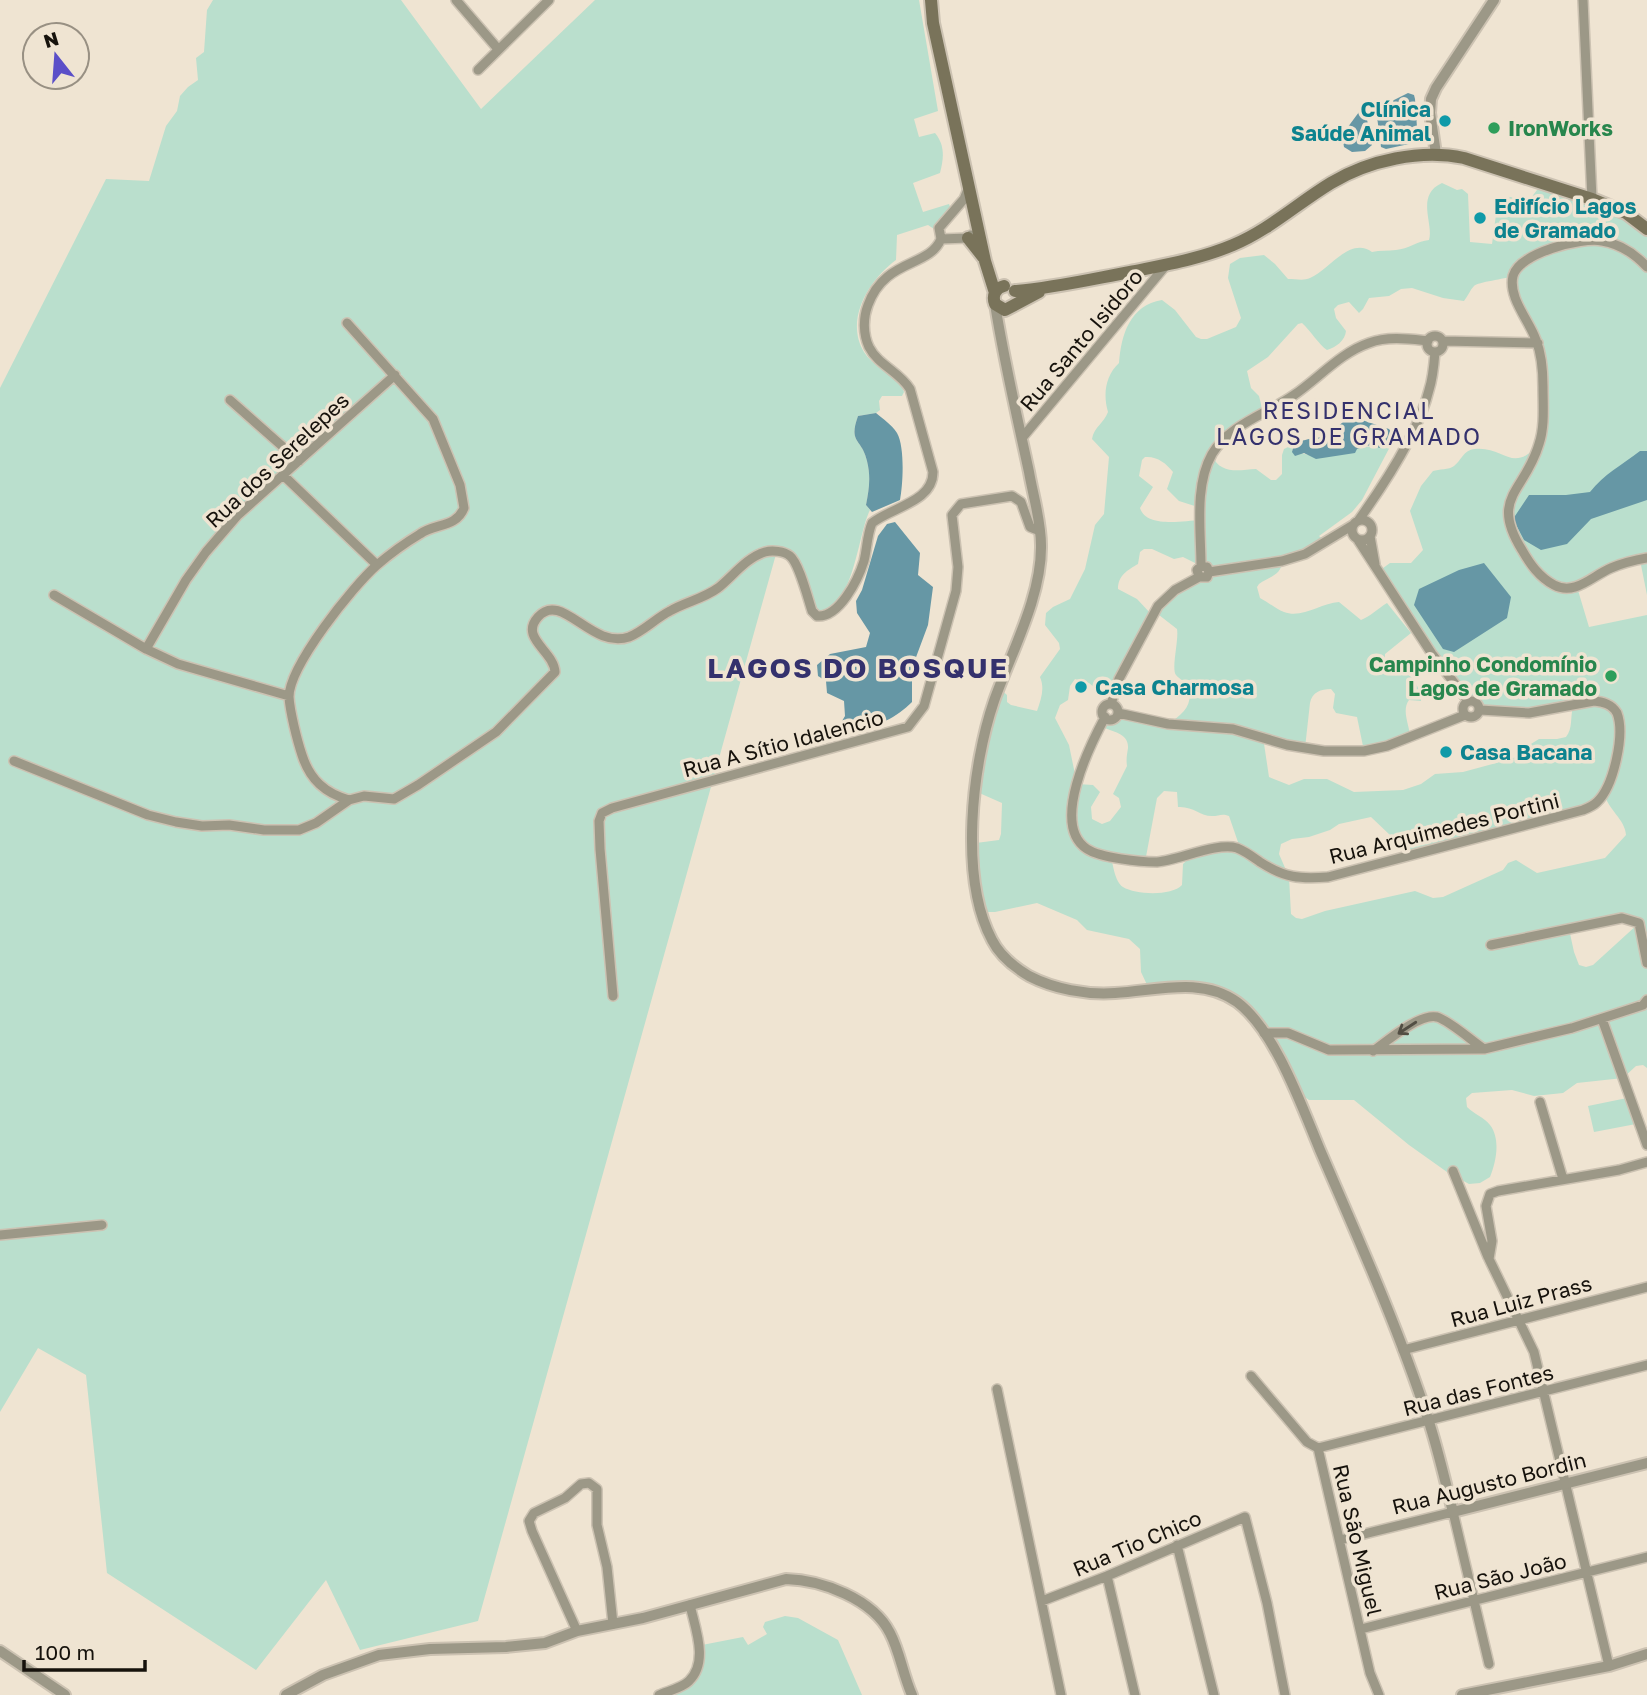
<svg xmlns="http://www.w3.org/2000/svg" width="1647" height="1695" font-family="'Golos Text',sans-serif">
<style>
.green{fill:#badfcd;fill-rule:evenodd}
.water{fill:#6697a5}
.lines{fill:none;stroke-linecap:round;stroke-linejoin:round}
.minor-casing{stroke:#ccc2b2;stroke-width:12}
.tertiary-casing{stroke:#ccc2b2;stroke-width:14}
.secondary-casing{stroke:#ccc2b2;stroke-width:16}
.minor{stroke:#9c9887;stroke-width:9}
.tertiary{stroke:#9c9887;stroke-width:10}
.secondary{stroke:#79735a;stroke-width:12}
.oneway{stroke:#524e43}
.culture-dot{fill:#0f9aa8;stroke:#efe4d2;stroke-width:2.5}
.leisure-dot{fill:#2e9e5b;stroke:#efe4d2;stroke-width:2.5}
.labels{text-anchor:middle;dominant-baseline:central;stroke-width:7;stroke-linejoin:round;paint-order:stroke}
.culture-label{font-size:21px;font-weight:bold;fill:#0d838f;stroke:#efe4d2;text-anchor:start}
.leisure-label{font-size:21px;font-weight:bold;fill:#27864d;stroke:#efe4d2;text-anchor:start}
.street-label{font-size:21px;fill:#16120c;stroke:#efe4d2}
.neighbourhood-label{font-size:23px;letter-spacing:2px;fill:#34316d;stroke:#efe4d2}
.district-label{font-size:28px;font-weight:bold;letter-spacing:2px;fill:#34316d;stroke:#efe4d2}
</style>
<rect width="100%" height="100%" fill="#efe4d2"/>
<path class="green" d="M213,0H401L481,109L595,0H919L938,111L914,119L919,137L935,133C945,145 944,158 940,173L913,183L923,212L949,204L951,209L934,229L928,225L897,235L896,260C870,279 844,319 864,352C872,365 890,374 901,385L904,392L902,396H882L879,401L880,410L876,413L858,416C848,444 862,438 867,461C871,477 869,490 866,505L870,510C858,533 854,609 819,612L816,609L798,559L794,553L778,547L478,1621L360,1650L326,1580L256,1670L107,1573L86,1375L38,1348L0,1412V388L106,179L149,181L166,126L177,111L180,96L188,87L198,80L196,58L204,52L207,10Z
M1442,183L1457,190L1462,189L1468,194L1470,242L1492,244L1498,200C1511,192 1516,201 1527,203L1537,190L1550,185L1647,229V595L1640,560L1577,587L1589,627L1647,615V1068L1643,1065L1636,1066L1623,1078L1577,1083L1563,1093L1534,1096L1512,1090L1472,1093L1466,1098L1467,1107C1474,1114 1485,1118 1490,1125C1501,1139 1496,1162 1490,1177L1480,1183L1469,1184L1447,1172L1409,1145L1354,1100H1309L1302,1095L1264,1033L1217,991L1149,989L1141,972L1140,949L1129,939L1087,930L1077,920L1037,903L995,912H987L979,908L976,843L999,840L1001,834L1002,803L977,792L999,688L1007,695V702L1011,705L1037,711C1041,699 1045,689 1040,677L1060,649L1059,643L1045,625L1046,613L1053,607L1070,599L1085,569L1095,525L1104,514L1109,457L1092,439C1094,427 1104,423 1108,412C1103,395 1105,376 1119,363C1121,335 1130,305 1162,300L1175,310L1196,337L1201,339H1207L1236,327L1241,318L1228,278L1230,264L1240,258L1264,255L1275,264L1288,279C1296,279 1304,281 1310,278C1329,270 1350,236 1372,252C1380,250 1388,251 1396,250C1408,249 1418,241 1429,240C1434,224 1415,195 1442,183ZM1513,276L1514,295L1541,359L1540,442C1513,476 1505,446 1475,449C1463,450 1462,460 1454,466C1449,470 1439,469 1433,471L1421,486L1410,511L1423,550L1411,563H1390L1379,571L1468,701L1475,702L1479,707L1529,713L1573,707C1570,717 1573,728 1566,737L1557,739H1539L1526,747L1521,754L1511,759L1463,772L1435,774L1421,784L1403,790L1354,792L1327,779H1304L1289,785L1269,777L1263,737L1305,748L1310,703C1312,692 1321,689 1331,689L1335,694L1333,708L1336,713L1357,717L1364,751L1410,738C1410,725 1401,711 1409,700L1421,701C1421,691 1414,675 1403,672C1399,671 1395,672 1391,671L1385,660V654L1411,633L1387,603C1377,609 1371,616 1361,620L1339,602C1321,603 1302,619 1284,612C1276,609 1268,602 1260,598L1257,587L1259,584C1269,577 1282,575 1282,561L1326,542L1319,536L1352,512L1362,500L1393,441L1388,445C1363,444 1339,456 1314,456C1307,455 1299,452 1292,451L1294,444L1284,449L1282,455V474L1276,480H1271L1256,469C1239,470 1220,475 1212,455L1243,424L1258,416L1262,408L1259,396L1251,388L1247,371L1268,357L1298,324L1302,323C1311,331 1319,345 1327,350C1336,347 1345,341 1346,331L1336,318L1334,309L1338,305L1349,302L1359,313L1363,309L1369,298L1389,296L1401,289L1412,288L1443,298L1464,301C1468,296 1470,290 1474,286C1478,282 1505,279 1513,276ZM1145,457C1157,456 1166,463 1173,472L1167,489L1179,501L1201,508L1200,520C1183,521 1146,528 1140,508L1153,487L1139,476L1142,460ZM1144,549H1152L1174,559L1183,557L1201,566L1208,575L1166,598L1158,606L1159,615L1177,629C1179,640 1171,669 1176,675C1179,679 1186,682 1189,686C1193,706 1183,714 1168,724L1117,715L1113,719H1107L1103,727C1112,732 1129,733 1128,748C1127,755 1126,759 1127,766L1113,794L1119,798L1121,807L1110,821L1102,824L1092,819L1091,807L1100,792L1093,785L1077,784L1069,745L1055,718L1060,705L1068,700L1070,686L1075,679L1089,683L1101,693L1114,692L1152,615L1137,599L1118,589C1118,575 1128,570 1138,564L1140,552ZM1164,791L1177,792L1178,807C1193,806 1200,816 1212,816C1219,816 1222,813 1229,816L1239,845L1192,855L1183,864L1182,885C1172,896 1136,895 1123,887C1115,882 1113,865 1111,856L1145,862L1157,798ZM1604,793C1608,810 1625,819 1626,835L1605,858L1537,873L1516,860L1508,863L1503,870L1443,897L1433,898L1415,891L1325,911L1302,919L1296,918L1291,914L1289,877L1279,854L1281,844L1292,839L1309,837L1330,830L1339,824L1371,817L1410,854L1597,802ZM1622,918L1638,924L1593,965L1586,967L1579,965L1574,952L1569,929Z
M1627,1098L1636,1124L1594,1132L1588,1106Z
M785,1616L798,1618L838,1640L862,1695H674L691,1684L702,1645L743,1637L748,1645L767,1634L763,1627L765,1622Z"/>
<path class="water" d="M1408,93L1414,95L1415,99L1418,142L1386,149L1381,147L1376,109Z
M1365,109L1372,145L1365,151L1352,152L1344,147L1342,135L1359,112Z
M876,413C883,419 892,425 897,433C905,447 903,484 900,500L872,512L866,505C869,490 871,477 867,461C862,438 848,444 858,416Z
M1350,416L1389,429L1394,436L1393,441L1379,448L1374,444L1357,449L1355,453L1316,459L1304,453L1295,456L1292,452L1294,444C1303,440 1308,439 1316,438C1330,436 1340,424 1350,416Z
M1640,451H1647V500L1591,519L1567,544L1541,550L1524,540L1513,519L1529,495H1566L1590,492C1604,474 1622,465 1640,451Z
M895,522L920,553L918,575L933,587L928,625L912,668V702C894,720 869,732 843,727L842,721L845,716L844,701L827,693L826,681L818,676L817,665L830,654L866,647L870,633L857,613L856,601L862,590L878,536L887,524Z
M1484,563L1511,597L1507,618L1454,652L1443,649L1414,605L1419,589L1459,570Z"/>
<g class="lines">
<defs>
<path id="minor" d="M456,0L498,49
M1583,0L1592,199
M478,70L549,0
M969,187L964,199L939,228L941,239L968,238L971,235
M1647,267C1635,254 1620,244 1602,241C1581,237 1519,253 1513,276C1508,298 1529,320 1536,340C1542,355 1543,371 1543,387C1543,406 1545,426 1539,444C1525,492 1489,497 1522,550C1530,564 1539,577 1554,585C1575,596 1592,576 1611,568C1623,563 1635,560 1647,558
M347,323L433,419L460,485L464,508C456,528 435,523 420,534C405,543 390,554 377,565C353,586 289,666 289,697C290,712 297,740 302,755C310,780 325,793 349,800
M1427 344a8 8 0 1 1 16 0a8 8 0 1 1-16 0Z
M1443,341L1538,343
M230,400L299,461
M1022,438L1167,264
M283,475L377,565
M1352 530a10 10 0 1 1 20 0a10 10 0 1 1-20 0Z
M1358,521C1383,486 1419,432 1429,390C1433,378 1434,365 1435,352
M1370,536L1375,564
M1358,540L1432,654L1468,701
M1201,566C1201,531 1194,486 1212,454C1230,424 1267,414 1294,395C1319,378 1340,353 1369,343C1388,336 1409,339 1428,341
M1209,572L1282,561L1305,554L1353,525
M54,595L146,649L178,664L289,696
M146,649L186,580L206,552L237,516L395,375
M1463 709a8 8 0 1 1 16 0a8 8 0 1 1-16 0Z
M1111,704L1119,679L1158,606L1175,590L1199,577H1207L1209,572L1207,567L1201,566L1197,570L1199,577
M1102 712a8 8 0 1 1 16 0a8 8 0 1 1-16 0Z
M1118,713L1168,724L1233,729L1287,745L1324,751H1364L1387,746L1465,715
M1105,717C1090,745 1050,825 1087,849C1101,858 1140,862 1157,862C1179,860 1217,842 1237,848C1245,851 1253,857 1260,862C1285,878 1299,879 1328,877L1583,810C1588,808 1594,805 1597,802C1614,786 1625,734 1617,713C1612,704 1603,702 1594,701L1529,713L1480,710
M14,761L148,815L176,822L202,826L229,825L264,830H299L316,823L349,800L364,796L394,799L418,785L496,732L555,672C554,651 519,638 538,617C562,590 591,650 629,637C644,631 656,618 670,611C685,602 703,599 718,588C732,577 747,557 765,552C772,550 784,551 790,556C799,563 808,599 812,611L817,616C839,618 858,580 864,561C867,549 867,535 872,523C892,507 933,502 933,472L910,389C900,372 878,365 869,347C863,334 863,318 868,305C885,258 929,268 941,239
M1491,945L1622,918L1639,923L1647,963
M613,996L600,849L599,821L602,813L612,808L908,727L924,706L956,591L958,567L952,515L961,504L1012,496L1021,502L1030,527L1040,531
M1602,1019L1647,1145
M1264,1033H1288L1329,1050L1484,1049L1572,1028L1643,1005L1647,1000
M1373,1051C1387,1041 1420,1013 1437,1017C1450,1021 1472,1041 1484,1049
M1540,1102L1563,1179
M1453,1171L1488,1257
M0,1235L102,1225
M1403,1350L1647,1287
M1251,1376L1307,1442L1318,1448L1370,1673L1379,1695
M997,1389L1061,1695
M1318,1448L1647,1365
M1340,1540L1453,1512L1489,1664
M1177,1545L1214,1695
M1107,1576L1135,1695
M1042,1601L1107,1576L1245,1517L1267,1603L1285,1695
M1361,1629L1647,1557
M577,1631L532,1531L529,1521L534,1513L565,1498L581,1484L589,1483L597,1489V1525L607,1567L613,1624
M1609,1666L1534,1352L1489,1259L1492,1241L1486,1206L1490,1194L1498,1191L1619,1170L1647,1162
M659,1695C668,1691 682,1688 689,1681C709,1662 695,1628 690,1605"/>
<path id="tertiary" d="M1436,154L1430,113L1431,99L1436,88L1494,0
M995,304C1004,361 1017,416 1029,472C1033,495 1041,521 1041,545C1042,596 1011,653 994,701C972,765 959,878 992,940C1000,956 1014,967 1029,976C1054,989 1086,995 1115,993C1156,991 1201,976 1237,1002C1275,1030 1302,1107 1320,1150C1358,1238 1398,1327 1428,1419C1438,1449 1445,1481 1453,1512L1647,1463
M0,1651L65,1695
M286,1695L323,1675L379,1655L430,1649L506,1647L545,1643L577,1631L643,1618L786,1579C822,1580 873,1599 890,1633C900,1652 903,1675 912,1695
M1462,1695L1609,1666L1647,1654"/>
<path id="secondary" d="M931,0L933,23L985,261L995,293
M968,238L983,257
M1004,286C995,288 992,296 995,304L1005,310L1039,292
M1015,291C1054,288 1092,279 1130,272C1164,265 1200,259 1233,245C1269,230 1298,203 1331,183C1369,160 1421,149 1464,158L1592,199L1626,213L1647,229"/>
</defs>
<use href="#minor" class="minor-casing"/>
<use href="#tertiary" class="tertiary-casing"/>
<use href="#secondary" class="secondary-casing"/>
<use href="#minor" class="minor"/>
<use href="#tertiary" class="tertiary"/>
<use href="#secondary" class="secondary"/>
</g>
<defs><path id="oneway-shaft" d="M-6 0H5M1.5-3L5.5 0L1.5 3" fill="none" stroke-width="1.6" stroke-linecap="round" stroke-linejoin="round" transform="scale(1.75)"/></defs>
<use class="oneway" href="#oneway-shaft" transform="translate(1407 1028) rotate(147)"/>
<g class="culture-dot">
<circle cx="1445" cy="121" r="7"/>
<circle cx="1480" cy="218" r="7"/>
<circle cx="1081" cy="687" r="7"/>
<circle cx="1446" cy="752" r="7"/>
</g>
<g class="leisure-dot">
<circle cx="1494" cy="128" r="7"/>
<circle cx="1611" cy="676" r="7"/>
</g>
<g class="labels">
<g class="culture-label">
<text x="1431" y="109" text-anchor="end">Clínica<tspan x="1431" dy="24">Saúde Animal</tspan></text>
<text x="1494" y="206">Edifício Lagos<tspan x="1494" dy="24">de Gramado</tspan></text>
<text x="1095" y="687">Casa Charmosa</text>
<text x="1460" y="752">Casa Bacana</text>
</g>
<g class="leisure-label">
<text x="1508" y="128">IronWorks</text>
<text x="1597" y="664" text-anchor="end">Campinho Condomínio<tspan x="1597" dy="24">Lagos de Gramado</tspan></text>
</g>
<g class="street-label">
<text transform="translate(1081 340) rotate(-50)">Rua Santo Isidoro</text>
<text transform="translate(277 460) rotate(-43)">Rua dos Serelepes</text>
<text transform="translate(783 743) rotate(-15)">Rua A Sítio Idalencio</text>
<text transform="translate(1444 828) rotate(-14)">Rua Arquimedes Portini</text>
<text transform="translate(1521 1301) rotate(-15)">Rua Luiz Prass</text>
<text transform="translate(1478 1390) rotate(-14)">Rua das Fontes</text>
<text transform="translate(1489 1483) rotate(-14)">Rua Augusto Bordin</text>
<text transform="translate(1358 1540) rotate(77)">Rua São Miguel</text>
<text transform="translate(1137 1543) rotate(-23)">Rua Tio Chico</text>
<text transform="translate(1500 1576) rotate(-14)">Rua São João</text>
</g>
<g class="neighbourhood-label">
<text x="1349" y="410">RESIDENCIAL<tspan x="1349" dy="26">LAGOS DE GRAMADO</tspan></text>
</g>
<g class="district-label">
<text x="858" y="667">LAGOS DO BOSQUE</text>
</g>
</g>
<g transform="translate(56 56) rotate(343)"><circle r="33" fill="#efe4d2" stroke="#989083" stroke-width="2"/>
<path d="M0-5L12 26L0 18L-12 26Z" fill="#5b4fc8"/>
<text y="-10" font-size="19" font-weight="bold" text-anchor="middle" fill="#16120c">N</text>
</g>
<path d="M24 1660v10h121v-10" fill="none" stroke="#16120c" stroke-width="3.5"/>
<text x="35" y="1660" font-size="21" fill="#16120c" stroke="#efe4d2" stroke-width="5" paint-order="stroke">100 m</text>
</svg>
